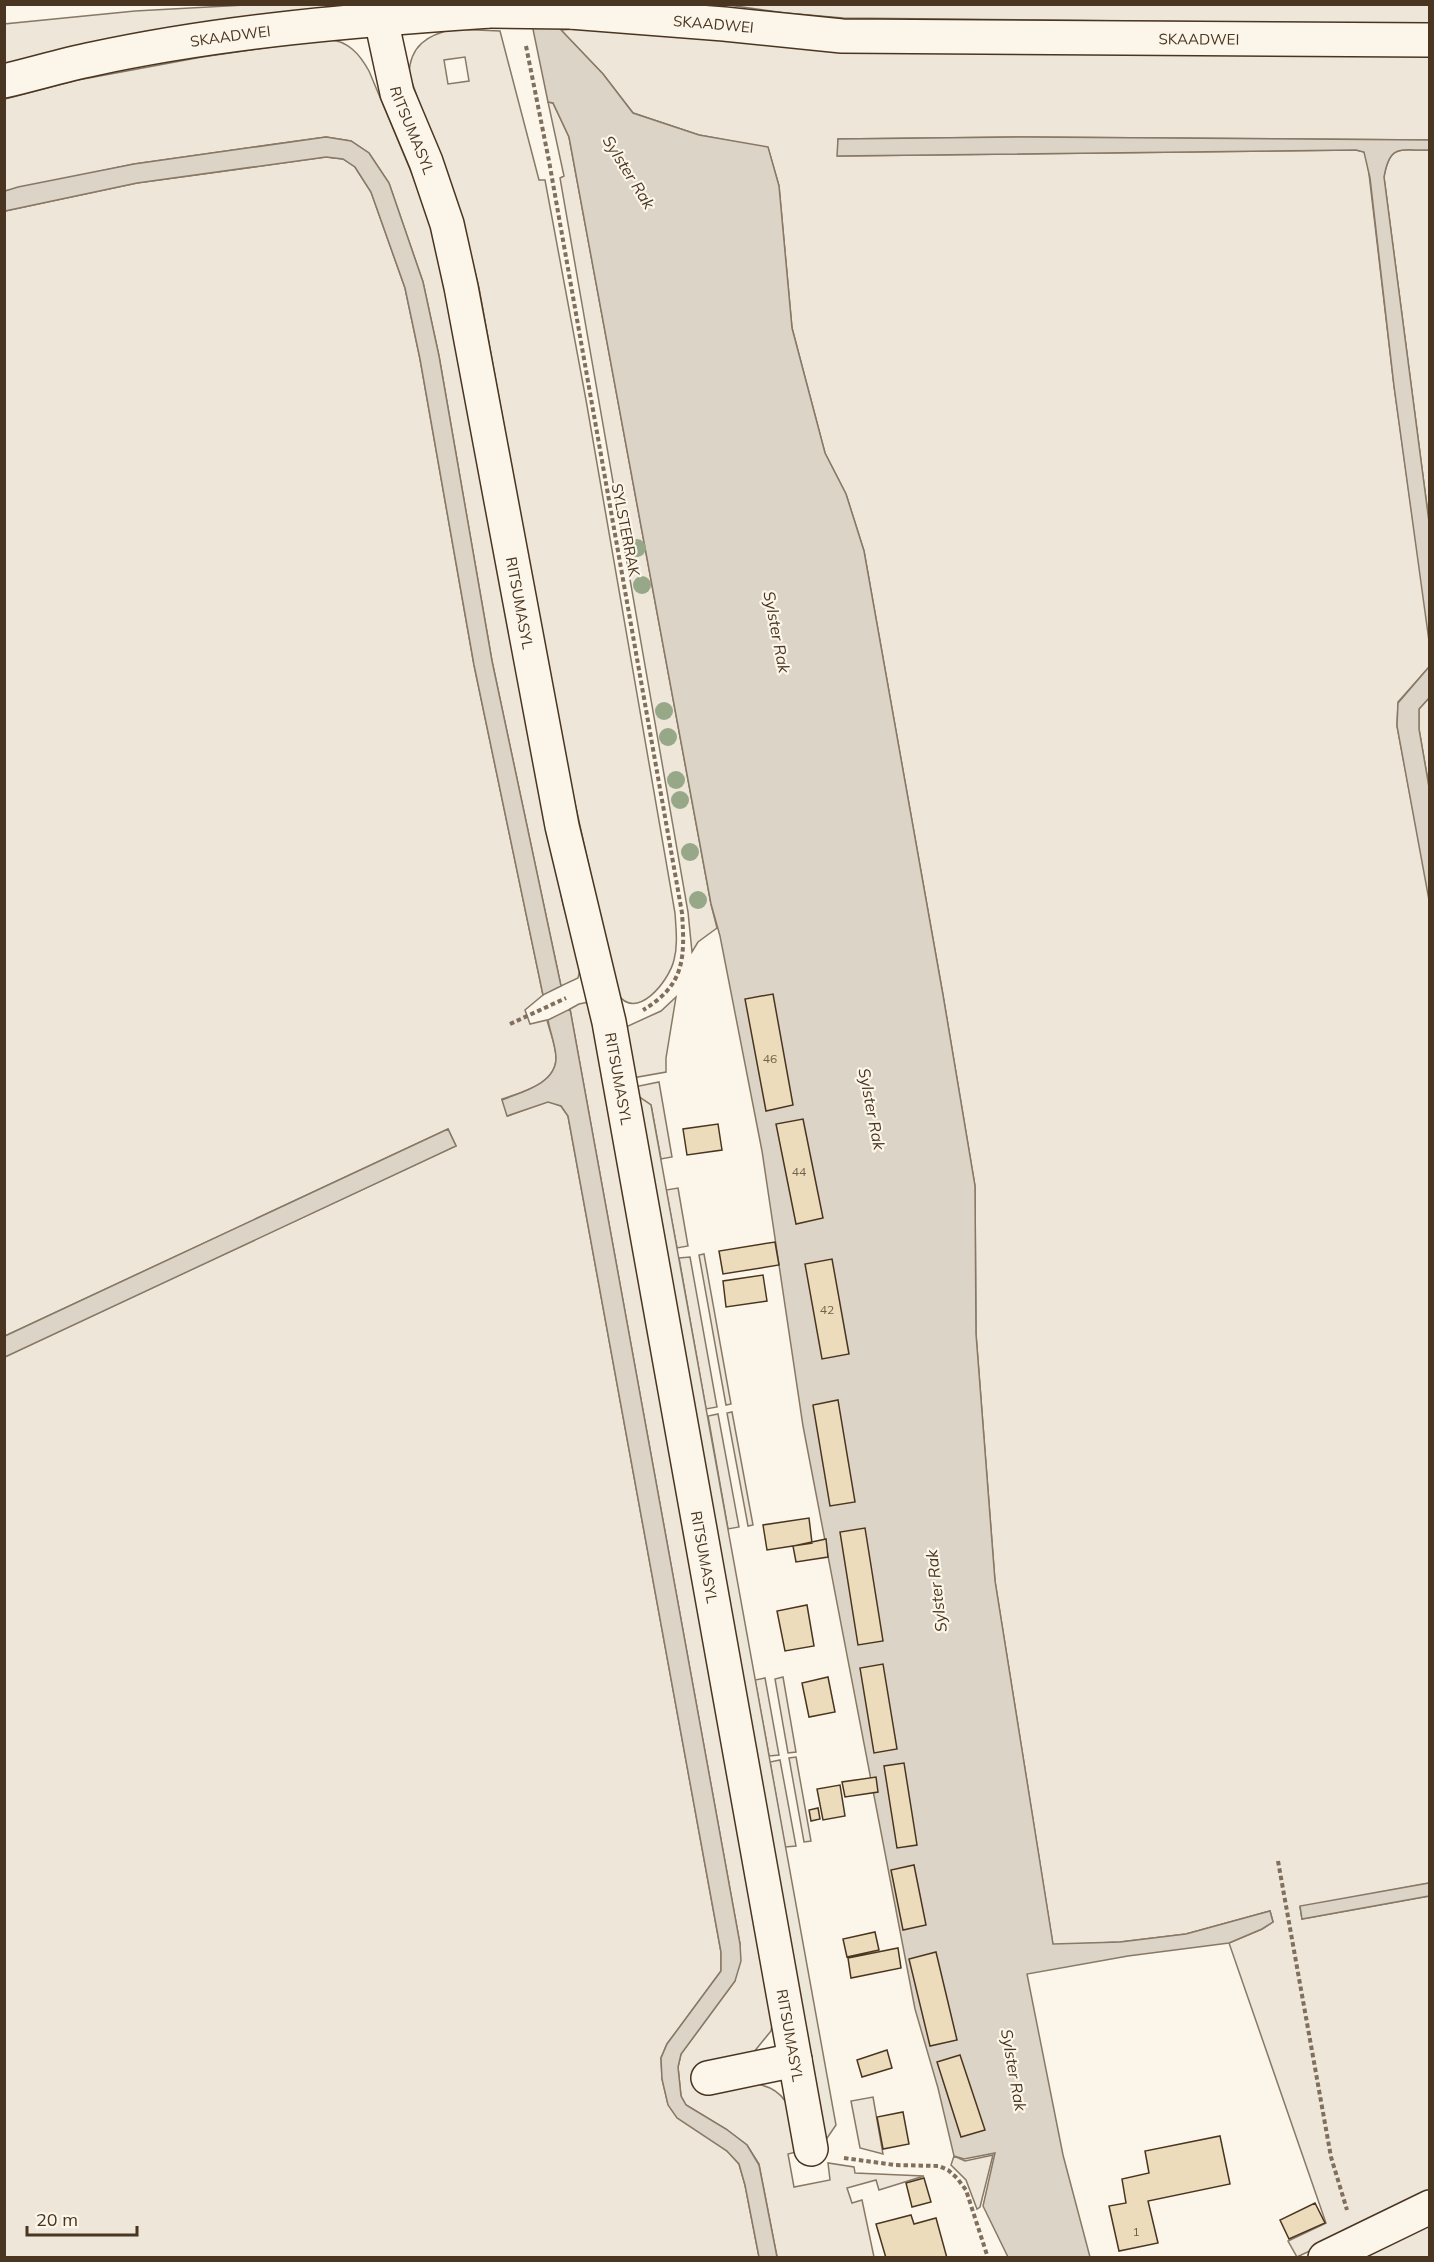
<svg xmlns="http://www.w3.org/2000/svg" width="1434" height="2262" font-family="Mulish,sans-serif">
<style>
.green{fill:#ede6d9;stroke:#887966;stroke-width:1.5;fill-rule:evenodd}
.parking{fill:#ede7d9;stroke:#887966;stroke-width:1.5}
.water{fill:#dcd4c6;stroke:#887966;stroke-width:1.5}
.building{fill:#ecdcbc;stroke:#4a3520;stroke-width:1.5}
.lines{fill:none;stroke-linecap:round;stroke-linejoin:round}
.minor-casing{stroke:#4a3520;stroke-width:36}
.path{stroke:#7f6f5c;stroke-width:4;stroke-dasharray:4.5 3;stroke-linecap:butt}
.minor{stroke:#fbf6e9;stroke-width:33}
.minor-bridge-casing{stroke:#4a3520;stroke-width:36;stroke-linecap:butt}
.minor-bridge{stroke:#fbf6e9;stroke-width:33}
.tree{fill:#96a887}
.labels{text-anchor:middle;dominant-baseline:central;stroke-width:4.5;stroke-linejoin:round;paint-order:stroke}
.number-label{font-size:12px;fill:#725f47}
.street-label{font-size:15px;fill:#4a3520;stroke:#fbf6e9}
.water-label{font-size:16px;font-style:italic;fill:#4a3520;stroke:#fbf6e9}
</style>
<rect width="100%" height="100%" fill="#fbf6e9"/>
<path class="green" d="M1429,4L1430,24L843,18L785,13L728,5Z
M245,5H370L5,65L4,24L135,11Z
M573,26L836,51L1002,54L1292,53L1429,55V140L1025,137L838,139V156L1356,150L1364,152L1367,157L1394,386L1430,641L1429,667L1398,702L1397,726L1430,900V1883L1300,1907L1302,1919L1429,1896L1430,2194L1297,2257L1288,2241L1326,2223L1229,1943L1262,1929L1273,1922L1270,1911L1186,1934L1120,1942L1053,1945L995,1581L976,1334L975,1186L943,995L864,551L846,494L825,453L792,328L779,186L768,148L699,135L633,113L603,74L561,30L573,29Z
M453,29L500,31L539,180H545L586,400L675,913C676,929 678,945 674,960C669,981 636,1023 617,993L563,749L479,288L462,221L409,74C410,46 427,35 453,29ZM465,57L469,81L448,84L444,60Z
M327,39C348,41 359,53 369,71L427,210L444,274L555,863L563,904L581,966L578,978L561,986L492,661L439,356L423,282L389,183L369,153L351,141L326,137L134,164L5,191V99L78,80L202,57Z
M548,102L553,103L569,137L711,904L717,928L698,942L692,952L688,912L560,178L564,176Z
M1429,150V522L1384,177C1390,143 1400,151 1429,150Z
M326,157L343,159L355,167L371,192L405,288L420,359L474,665L543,995L525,1010L530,1024L547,1020C550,1032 556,1046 556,1058C556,1084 522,1092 502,1099L508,1116L548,1101L561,1106L568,1116L721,1952V1971L667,2044L661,2058L662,2079L668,2104L727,2151L739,2164L745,2185L759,2257H5L4,1357L456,1146L448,1129L5,1336V211L137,183Z
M1429,698V787L1419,729V709Z
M676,997L666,1058V1072L632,1078L626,1031L628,1026L661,1011Z
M589,1002L774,2015L771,2031L753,2053L750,2083C792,2087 792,2116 800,2151L788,2154L794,2187L830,2180L828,2163L854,2167L855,2173L924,2176L879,2190L876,2180L847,2188L852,2203L862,2200L874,2257H777L759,2164L747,2145L726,2129L686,2105L681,2096L678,2067L681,2054L735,1981L740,1944L570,1009L579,1004Z
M659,1082L672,1157L661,1159L651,1105L635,1094L634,1087Z
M678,1188L688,1246L677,1248L666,1190Z
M704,1254L731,1404L726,1405L699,1255Z
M690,1257L717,1407L706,1409L679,1258Z
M732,1412L753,1525L748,1526L727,1413Z
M718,1414L739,1527L728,1529L708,1416Z
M783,1677L796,1752L788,1753L775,1679Z
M765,1678L779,1755L769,1756L755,1680Z
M796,1757L811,1841L804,1842L789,1758Z
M780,1760L796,1846L785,1847L770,1762Z
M873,2097L883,2154L860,2148L851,2101Z
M993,2155L980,2207L977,2209L966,2180L951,2165L954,2156L965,2161Z
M1429,2223V2257L1354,2258Z"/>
<path class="parking" d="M635,1094L651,1105L836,2125L825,2141Z"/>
<path class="water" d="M528,5H556L561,30L603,74L633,113L699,135L768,147L779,186L792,328L825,453L846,494L864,551L943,995L975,1186L976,1334L995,1581L1053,1944L1120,1942L1186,1934L1270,1911L1273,1922L1262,1929L1229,1943L1128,1956L1027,1974L1063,2155L1090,2257H1008L983,2206L995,2153L964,2159L954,2156L938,2088L915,2009L803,1426L762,1151L720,936L711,904L569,137L553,103L548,102Z
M326,137L351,141L369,153L389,183L423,282L439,356L492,661L561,986L543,995L474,665L420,359L405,288L371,192L355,167L343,159L326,157L137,183L5,211V191L18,187L134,164Z
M1025,137L1429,140V150C1400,151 1390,143 1384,177L1429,522V641L1394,386L1370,178L1364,152L1356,150L837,156L838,139Z
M1429,663V698L1419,709V729L1429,787V900L1397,726L1398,703L1429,667Z
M570,1009L740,1944L741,1961L735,1981L681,2054L678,2067L681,2096L686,2105L726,2129L747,2145L759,2165L777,2257H759L745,2185L739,2164L727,2151L677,2118L668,2105L662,2079L661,2058L667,2044L721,1971V1952L568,1116L561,1106L548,1102L507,1116L502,1100C521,1092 556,1084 556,1058C556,1046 550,1032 548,1020Z
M448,1129L456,1146L5,1357V1336Z
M1429,1883V1896L1302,1919L1300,1906Z"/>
<path class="building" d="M773,994L793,1105L766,1111L745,999Z
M803,1119L823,1218L796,1224L776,1124Z
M718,1124L722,1150L687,1155L683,1129Z
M775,1242L779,1265L723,1274L719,1251Z
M832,1259L849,1354L822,1359L805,1264Z
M763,1275L767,1301L726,1307L723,1281Z
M838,1400L855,1502L830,1506L813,1405Z
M809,1518L812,1543L767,1550L763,1525Z
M865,1528L883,1641L858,1645L840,1532Z
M826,1539L828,1557L796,1562L793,1546Z
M807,1605L814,1646L785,1651L777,1611Z
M883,1664L897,1749L874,1753L860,1668Z
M828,1677L835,1712L809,1717L802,1683Z
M904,1763L917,1845L897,1848L884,1766Z
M876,1777L878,1792L845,1797L842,1782Z
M840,1785L845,1816L823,1820L817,1789Z
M818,1808L820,1819L811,1821L809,1810Z
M914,1865L926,1925L903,1930L891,1870Z
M875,1932L879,1950L847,1957L843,1939Z
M898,1948L901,1968L851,1978L848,1958Z
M936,1952L957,2040L930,2046L909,1959Z
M887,2050L892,2068L862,2077L857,2060Z
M960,2055L985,2130L961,2137L937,2062Z
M903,2112L909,2144L883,2149L877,2117Z
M1220,2136L1230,2184L1148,2201L1158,2243L1119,2251L1109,2206L1126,2203L1122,2179L1149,2173L1145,2151Z
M924,2178L931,2202L912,2207L906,2183Z
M1315,2203L1325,2223L1289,2239L1280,2220Z
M911,2215L914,2224L936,2218L947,2258H886L876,2224Z"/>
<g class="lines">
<defs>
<g id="minor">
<path id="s1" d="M570,12L724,24L842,36L1430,40"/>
<path id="s2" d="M381,19L397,93L426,162L447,224L461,287L562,826L609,1022L811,2149"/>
<path id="s3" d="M4,81C34,74 63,65 93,59C223,31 357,20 490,11"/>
<path d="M708,2078L795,2060"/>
<path d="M1325,2258L1430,2207"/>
</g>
</defs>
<use href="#minor" class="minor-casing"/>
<path class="path" d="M526,46L549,161L682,913C685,958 685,985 643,1010
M510,1024L566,998
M1278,1861L1331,2157L1347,2210
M844,2158L895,2165L939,2166L948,2170L957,2178L966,2190L988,2258"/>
<use href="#minor" class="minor"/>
<defs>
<path id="minor-bridge" d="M490,11L570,12"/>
</defs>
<use href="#minor-bridge" class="minor-bridge-casing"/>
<use href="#minor-bridge" class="minor-bridge"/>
</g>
<g class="tree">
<circle cx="637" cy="548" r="9"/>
<circle cx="642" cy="585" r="9"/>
<circle cx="664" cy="711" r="9"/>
<circle cx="668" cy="737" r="9"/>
<circle cx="676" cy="780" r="9"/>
<circle cx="680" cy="800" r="9"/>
<circle cx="690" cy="852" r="9"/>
<circle cx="698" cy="900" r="9"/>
</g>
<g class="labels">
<g class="number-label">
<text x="770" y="1058">46</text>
<text x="799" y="1171">44</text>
<text x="827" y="1309">42</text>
<text x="1136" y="2231">1</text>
</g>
<g class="street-label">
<text stroke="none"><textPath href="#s1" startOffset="144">SKAADWEI</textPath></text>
<text stroke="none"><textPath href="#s3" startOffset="231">SKAADWEI</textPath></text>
<text stroke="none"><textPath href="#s1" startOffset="630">SKAADWEI</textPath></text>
<text stroke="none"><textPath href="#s2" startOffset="116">RITSUMASYL</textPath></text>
<text transform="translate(626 530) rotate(79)">SYLSTERRAK</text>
<text stroke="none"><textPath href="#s2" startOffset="602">RITSUMASYL</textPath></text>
<text stroke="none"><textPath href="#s2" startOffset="1088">RITSUMASYL</textPath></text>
<text stroke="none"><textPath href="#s2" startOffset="1574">RITSUMASYL</textPath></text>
<text stroke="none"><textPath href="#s2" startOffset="2060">RITSUMASYL</textPath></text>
</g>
<g class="water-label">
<text transform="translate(629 172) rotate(58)">Sylster Rak</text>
<text transform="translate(777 632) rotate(79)">Sylster Rak</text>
<text transform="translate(872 1109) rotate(79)">Sylster Rak</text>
<text transform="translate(936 1591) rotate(-97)">Sylster Rak</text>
<text transform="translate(1014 2070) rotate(80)">Sylster Rak</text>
</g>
</g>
<rect width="1434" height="2262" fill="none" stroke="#4a3520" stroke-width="12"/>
<path d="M27 2226v9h110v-9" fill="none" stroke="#4a3520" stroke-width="3"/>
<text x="36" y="2226" font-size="18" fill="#4a3520" stroke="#fbf6e9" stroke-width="4.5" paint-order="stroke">20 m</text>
</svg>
